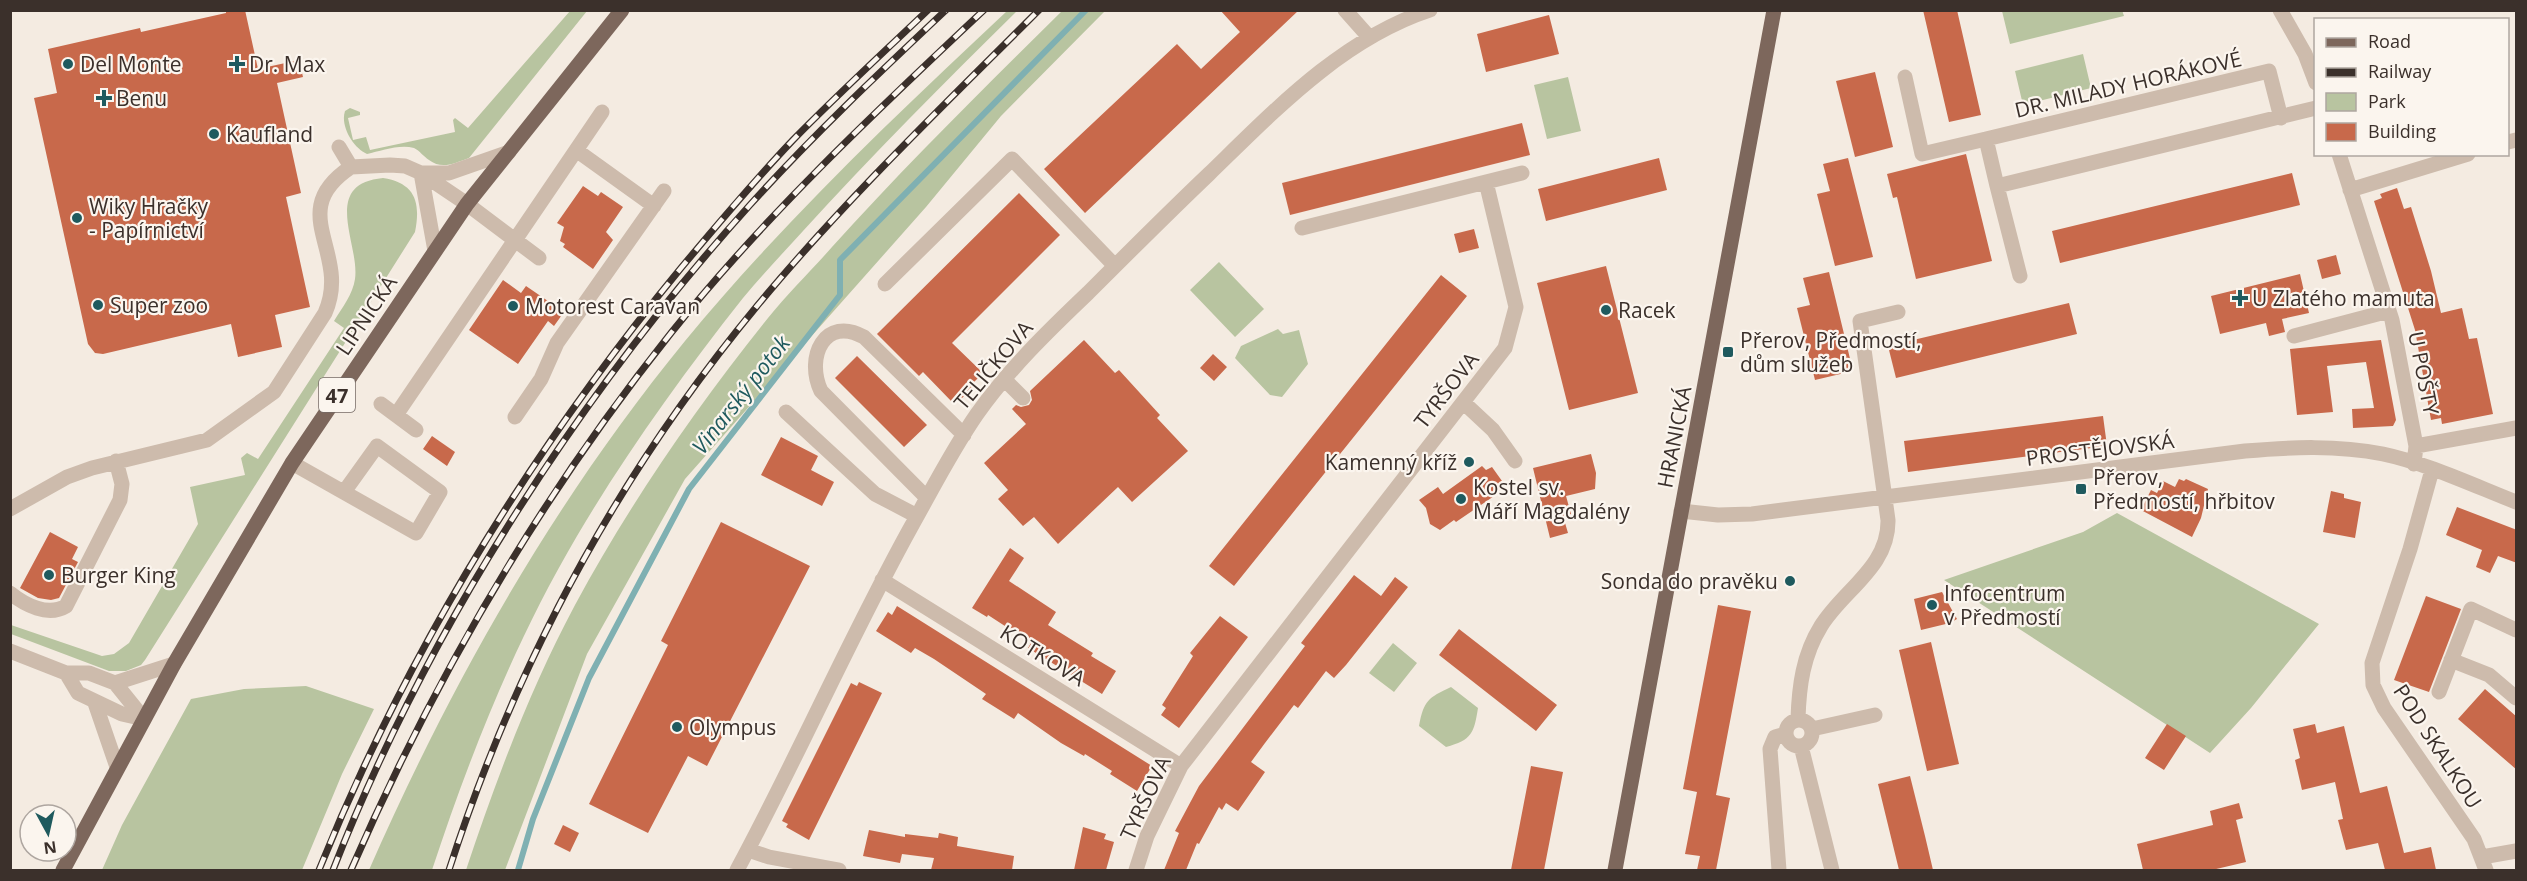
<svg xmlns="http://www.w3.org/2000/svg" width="2527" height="881" font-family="'Open Sans',sans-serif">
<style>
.green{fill:#b8c4a0}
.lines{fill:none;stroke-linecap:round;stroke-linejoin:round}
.stream{stroke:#7fb0b2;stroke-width:6}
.building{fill:#c8694b}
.minor{stroke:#cdbbac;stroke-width:15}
.major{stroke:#7d675c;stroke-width:15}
.rail-casing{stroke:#3b302b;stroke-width:7}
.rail{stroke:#fbf5ee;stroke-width:4.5;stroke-dasharray:14;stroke-linecap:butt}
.poi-dot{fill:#1f5a5e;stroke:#fbf5ee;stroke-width:2}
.labels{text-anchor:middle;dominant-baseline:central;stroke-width:4.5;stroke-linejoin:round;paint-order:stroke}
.shield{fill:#fbf5ee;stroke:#756b66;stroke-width:1.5}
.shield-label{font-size:20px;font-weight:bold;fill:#3b302b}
.poi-label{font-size:21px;fill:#3b302b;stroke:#fbf5ee;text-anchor:start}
.street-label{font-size:21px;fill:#3b302b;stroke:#fbf5ee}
.water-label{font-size:22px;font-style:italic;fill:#1f5a5e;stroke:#fbf5ee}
</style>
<rect width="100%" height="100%" fill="#f4ebe1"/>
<path class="green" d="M2122,10L2124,16L2010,44L2002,11Z
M570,11H587L469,158C455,163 442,170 429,160C423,156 420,151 414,148C399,144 381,151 367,154C353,148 340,126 345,111L350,108L360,112V115L348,118L353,140L366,137L370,150L455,132L453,120L455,118L468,128Z
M1007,11H1017C944,83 872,155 803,231C783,253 762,275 743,298C683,374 626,453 577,536C515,641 470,755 432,870H369C452,681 554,501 685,341C783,222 895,116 1007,11Z
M1062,11H1105L1001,116L926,207L685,479L587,654L505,870H466C496,780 530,689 575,605C630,503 696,408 768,318C788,293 811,271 832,247C906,165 984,88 1062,11Z
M2083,54L2091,88L2023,105L2015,71Z
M1568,77L1581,131L1547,139L1534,85Z
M383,178C415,183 421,202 415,232L145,660L141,665L126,671H109L11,634V625L102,656L114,654L129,643L198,524L190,487L245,475L241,458L247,453L258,459L344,328L334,321C342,308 353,294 355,279C360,244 320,184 383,178Z
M1219,262L1264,309L1235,337L1190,290Z
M1278,329L1283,334L1299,330L1308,364L1282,397L1270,395L1235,358L1241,346Z
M2117,513L2319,624L2251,708L2210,753L1944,580L2083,532Z
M1393,643L1417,663L1394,692L1369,673Z
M306,686L374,709L342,774L302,870H102L122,825L191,699L244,689Z
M1451,687L1478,708C1474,733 1472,740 1446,747L1419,726C1424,700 1428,698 1451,687Z"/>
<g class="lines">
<path class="stream" d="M518,870L533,819L589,678L689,489L840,295V260L1086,10"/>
</g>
<path class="building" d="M226,10H245L258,69L299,60L303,77L277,83L301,193L286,197L310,307L275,315L282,347L238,357L231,324L103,354L95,353L88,344L34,98L57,93L48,49L140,28L141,32L226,13Z
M1220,10H1299L1085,213L1044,169L1177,44L1201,69L1240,32Z
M1923,10H1957L1981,115L1949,122Z
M1549,15L1559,54L1486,72L1477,34Z
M1875,72L1893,147L1855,157L1836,81Z
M1522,123L1530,155L1290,215L1282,183Z
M1966,154L1992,261L1916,279L1897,197L1893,198L1887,174Z
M1659,158L1667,190L1546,221L1538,189Z
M1848,158L1873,257L1835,266L1817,194L1830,191L1823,164Z
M2292,173L2300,205L2060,263L2052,231Z
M583,186L598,196L601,192L623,207L606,232L613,240L593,269L563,247L565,244L560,241L564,227L557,223Z
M2397,188L2404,209L2411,207L2431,271L2441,313L2462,308L2469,339L2477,338L2493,414L2442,424L2441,418L2431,420L2415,330L2374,201L2382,198L2380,194Z
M1019,193L1060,235L952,343L983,373L973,383L975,385L960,400L958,399L953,403L923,372L919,376L877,334Z
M1474,229L1479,248L1459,253L1454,234Z
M2336,255L2341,274L2322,279L2317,260Z
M1606,266L1638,393L1569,410L1537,283Z
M1829,272L1853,371L1815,380L1797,308L1810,305L1803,278Z
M2300,274L2309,313L2282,319L2285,332L2269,336L2266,323L2220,334L2211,296Z
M1441,275L1467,296L1234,586L1209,566Z
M503,280L521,293L526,286L564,312L554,326L548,321L518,364L469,330Z
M2069,303L2077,334L1896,378L1888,346Z
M1084,340L1115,373L1119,370L1160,415L1157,418L1188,451L1132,502L1118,487L1058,544L1034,517L1023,526L998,499L1008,490L984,463L1026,424L1012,409L1016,405L1021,407L1029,405L1032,400L1030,391Z
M2381,340L2396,420L2393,426L2353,428L2352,409L2374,408L2366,362L2327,366L2333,412L2297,415L2290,349Z
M1213,354L1227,367L1214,381L1200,368Z
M857,356L927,425L904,447L835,378Z
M2103,416L2107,446L1908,472L1904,441Z
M432,436L455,452L447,466L423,449Z
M781,437L818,456L811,470L834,482L822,506L761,475Z
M1591,454L1596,473L1595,489L1566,496L1571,514L1563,516L1568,533L1550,538L1533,468Z
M1482,466L1486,470L1492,467L1502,481L1497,485L1500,492L1456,522L1454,520L1440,530L1430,524L1426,508L1419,500L1438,487L1443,494Z
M2179,479L2184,481L2186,479L2208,489L2201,518L2192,537L2141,510L2151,490L2157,493L2163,481L2175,487Z
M2331,491L2344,494V498L2361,502L2355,538L2323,532Z
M2457,507L2517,530V563L2498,556L2490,573L2476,567L2482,550L2446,535Z
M721,522L810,566L707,766L688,756L648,833L589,804L668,645L661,641Z
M50,532L78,547L72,559L78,562L59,598L51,600L38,598L20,588Z
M1010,548L1024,558L1009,581L1056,612L1048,625L1093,653L1091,656L1116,671L1102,694L1028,648L1031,643L988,615L987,617L972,608Z
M1354,575L1381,596L1395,577L1408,587L1346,665L1334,678L1326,671L1298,708L1294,705L1265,743L1251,762L1265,772L1238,811L1226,803L1222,810L1219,807L1199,844L1197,843L1186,870H1164L1179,833L1175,831L1199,786L1305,646L1301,643Z
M1942,592L1957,619L1950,623L1921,630L1914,599Z
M2426,596L2461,609L2429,692L2394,680Z
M1718,605L1751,611L1716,795L1730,798L1716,870H1697L1700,856L1685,854L1697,792L1683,789Z
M897,606L1152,766L1137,791L1110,774L1112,771L1085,754L1084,756L1061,743L1018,713L1014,719L982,699L986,694L934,659L915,648L911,653L876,631L888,612L892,615Z
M1220,616L1248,637L1179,728L1161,715L1166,708L1162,705L1193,656L1190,653Z
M1459,629L1557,705L1536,731L1439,655Z
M1931,642L1959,764L1927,771L1899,650Z
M859,682L882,693L809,840L786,827L788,824L782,821L851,683L857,686Z
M2485,689L2517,717V770L2458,719Z
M2167,724L2186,736L2164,770L2145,758Z
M2315,724L2317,733L2344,726L2360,793L2387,786L2404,853L2431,847L2436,870H2385L2378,843L2346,850L2338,820L2343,819L2335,782L2302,790L2295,760L2300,758L2293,729Z
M1531,766L1563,772L1544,870H1511Z
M1910,776L1925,836L1933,870H1899L1878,784Z
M2239,803L2243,818L2236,820L2246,862L2212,870H2143L2137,844L2213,825L2210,811Z
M563,825L579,833L570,852L554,844Z
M1083,827L1106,834L1104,839L1114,842L1106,870H1074Z
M869,830L905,837V834L938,838L939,833L958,837L957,846L1014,856L1012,870H931L934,858L902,854L900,863L863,856Z"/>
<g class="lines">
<path class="minor" d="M1345,10L1369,37
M2280,10L2305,54L2316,83
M1905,77L1922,154L1986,139L1997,186L2316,108
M1986,139L2269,71L2281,118
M2508,142L2516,140
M339,147L351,167L390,165L405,166L421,173L467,204L539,258
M576,150L654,206
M2339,154L2392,320L2416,446L2414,464
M421,173H449L509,152
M421,173L435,251
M1486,182L1522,173
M1997,186L2020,276
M2350,190L2468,154
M885,284L1012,159L1115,266
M2294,336L2389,311
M1004,379L1023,398
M1463,402L1493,430L1515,461
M381,404L416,430
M786,412L875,494L917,516
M396,415L602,112
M515,417L541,379L557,343L664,191
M2416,446L2516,428
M292,463L416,533L440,492L377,446L344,492
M2432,470L2410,549L2372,663L2373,685L2384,708L2474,839L2486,870
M927,498L821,391C805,357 825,315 864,337L964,435
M10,509L67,477L92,468L207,440L274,392L325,313C352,252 283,212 351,167
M1681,511L1718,515L1752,514L2245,451C2291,447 2337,445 2383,454C2426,463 2475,486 2516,502
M882,580L1181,766
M10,593C25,605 48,617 66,606L120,500L122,484L116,461
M10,651L66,673H89L115,683L144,719
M2451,660L2489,675L2516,698
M66,673L78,693L122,714L144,719
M115,683L174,664
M2439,692L2471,609L2516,630
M95,703L117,767
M1798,719C1799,686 1803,655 1821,626C1843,590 1889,567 1888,520L1860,321L1898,312
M1786 733a13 13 0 1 1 26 0a13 13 0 1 1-26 0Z
M1812,729L1875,715
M1801,746L1832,870
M748,850L769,857L839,870
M2482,857L2516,851
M737,870C798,757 849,639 911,527C933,488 952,450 977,414C1009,369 1048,331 1088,293C1128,253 1168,213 1209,174C1275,110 1342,39 1430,10
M1136,870L1147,836L1181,766L1505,348L1516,307L1486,182L1302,228
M1779,870L1770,749L1775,737L1786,734"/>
<path class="major" d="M63,870L174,664L292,463L467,204L622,10
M1615,870L1774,10"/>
<defs>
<path id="rail" d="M319,870C407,652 531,450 681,268C717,225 754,181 793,140C837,95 883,53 928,10
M333,870C426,632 577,397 749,206C811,137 878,74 946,10
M351,870C435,677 540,497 671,333C765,216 875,112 984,10
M449,870C516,663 618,474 757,306C844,201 943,106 1039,10"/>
</defs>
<use href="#rail" class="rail-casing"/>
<use href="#rail" class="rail"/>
</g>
<g class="poi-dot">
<circle cx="68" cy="64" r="6"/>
<path d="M234 55h6v6h6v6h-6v6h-6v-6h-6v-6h6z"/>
<path d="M101 89h6v6h6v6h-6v6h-6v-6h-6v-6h6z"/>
<circle cx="214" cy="134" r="6"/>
<circle cx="77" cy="218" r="6"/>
<path d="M2237 289h6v6h6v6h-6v6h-6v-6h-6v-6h6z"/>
<circle cx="98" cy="305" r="6"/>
<circle cx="513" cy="306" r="6"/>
<circle cx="1606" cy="310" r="6"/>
<rect x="1722" y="346" width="12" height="12" rx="3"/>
<circle cx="1469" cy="462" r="6"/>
<rect x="2075" y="483" width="12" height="12" rx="3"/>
<circle cx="1461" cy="499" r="6"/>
<circle cx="49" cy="575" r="6"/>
<circle cx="1790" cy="581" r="6"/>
<circle cx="1932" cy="605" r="6"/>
<circle cx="677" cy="727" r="6"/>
</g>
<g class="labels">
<rect class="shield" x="319" y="378" width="36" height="34" rx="4.5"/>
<g class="shield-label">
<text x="337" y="395">47</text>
</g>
<g class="poi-label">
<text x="80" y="64">Del Monte</text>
<text x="249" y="64">Dr. Max</text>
<text x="116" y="98">Benu</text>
<text x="226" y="134">Kaufland</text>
<text x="89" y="206">Wiky Hračky<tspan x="89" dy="24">- Papírnictví</tspan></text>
<text x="2252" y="298">U Zlatého mamuta</text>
<text x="110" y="305">Super zoo</text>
<text x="525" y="306">Motorest Caravan</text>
<text x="1618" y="310">Racek</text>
<text x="1740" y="340">Přerov, Předmostí,<tspan x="1740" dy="24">dům služeb</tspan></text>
<text x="1457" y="462" text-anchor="end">Kamenný kříž</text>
<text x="2093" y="477">Přerov,<tspan x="2093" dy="24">Předmostí, hřbitov</tspan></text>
<text x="1473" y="487">Kostel sv.<tspan x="1473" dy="24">Máří Magdalény</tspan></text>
<text x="61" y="575">Burger King</text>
<text x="1778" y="581" text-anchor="end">Sonda do pravěku</text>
<text x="1944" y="593">Infocentrum<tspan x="1944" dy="24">v Předmostí</tspan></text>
<text x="689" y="727">Olympus</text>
</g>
<g class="street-label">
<text transform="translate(2128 84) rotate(-13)">DR. MILADY HORÁKOVÉ</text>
<text transform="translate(366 315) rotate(-56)">LIPNICKÁ</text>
<text transform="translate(993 365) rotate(-50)">TELIČKOVA</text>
<text transform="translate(2424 373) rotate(79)">U POŠTY</text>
<text transform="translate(1446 390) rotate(-52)">TYRŠOVA</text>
<text transform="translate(1674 437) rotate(-79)">HRANICKÁ</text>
<text transform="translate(2100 449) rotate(-7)">PROSTĚJOVSKÁ</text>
<text transform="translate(1043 655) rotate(32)">KOTKOVA</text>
<text transform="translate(2438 746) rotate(57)">POD SKALKOU</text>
<text transform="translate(1145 798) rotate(-65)">TYRŠOVA</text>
</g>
<g class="water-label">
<text transform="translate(740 394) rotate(-52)">Vinarský potok</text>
</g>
</g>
<rect width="2527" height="881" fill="none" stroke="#3b302b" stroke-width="24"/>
<rect x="2314" y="18" width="195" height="138" fill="#fbf5ee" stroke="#aea6a0" stroke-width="1.5"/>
<rect x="2326" y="38" width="30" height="9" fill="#7d675c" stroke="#aea6a0" stroke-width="1.5"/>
<text x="2368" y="48" font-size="18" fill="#3b302b">Road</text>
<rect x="2326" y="68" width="30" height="9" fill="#3b302b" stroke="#aea6a0" stroke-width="1.5"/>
<text x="2368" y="78" font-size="18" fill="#3b302b">Railway</text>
<rect x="2326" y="93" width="30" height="18" fill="#b8c4a0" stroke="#aea6a0" stroke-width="1.5"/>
<text x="2368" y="108" font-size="18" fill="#3b302b">Park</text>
<rect x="2326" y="123" width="30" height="18" fill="#c8694b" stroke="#aea6a0" stroke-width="1.5"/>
<text x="2368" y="138" font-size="18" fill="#3b302b">Building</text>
<g transform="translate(48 833) rotate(172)"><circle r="28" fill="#fbf5ee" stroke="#aea6a0" stroke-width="1.5"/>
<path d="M0-4.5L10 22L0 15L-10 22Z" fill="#1f5a5e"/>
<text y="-9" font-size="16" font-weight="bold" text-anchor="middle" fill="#3b302b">N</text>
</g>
</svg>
